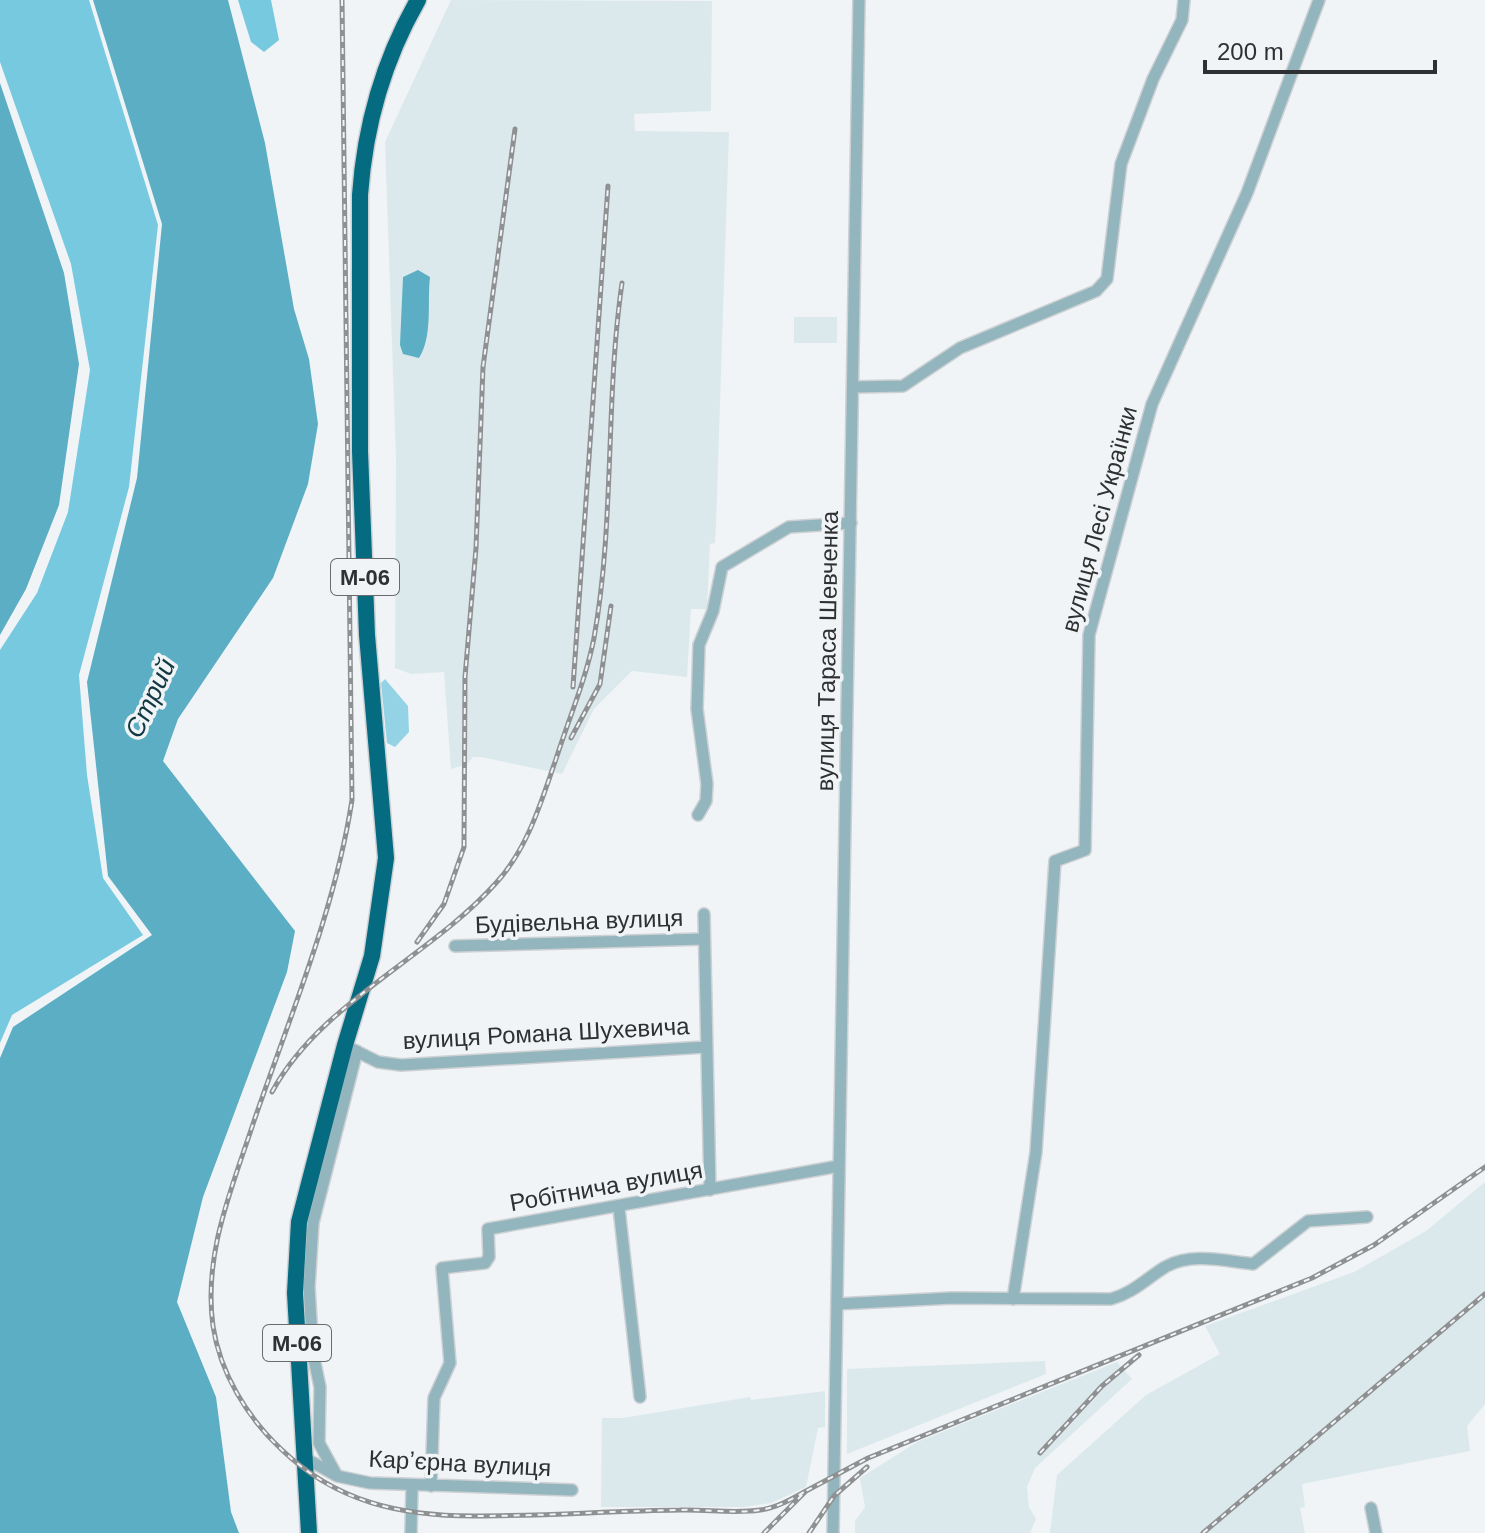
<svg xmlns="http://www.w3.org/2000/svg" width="1485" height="1533" font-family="Arial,sans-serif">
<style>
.built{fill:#dbe9ed}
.green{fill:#93d3e5}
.forest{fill:#77c9df}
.water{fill:#5caec4}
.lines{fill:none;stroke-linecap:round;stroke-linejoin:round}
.minor-casing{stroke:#cdd1d3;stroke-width:14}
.highway-casing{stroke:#cdd1d3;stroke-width:19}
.minor{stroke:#93b5be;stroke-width:11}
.highway{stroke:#056b80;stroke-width:16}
.rail-casing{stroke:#8e9092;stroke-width:5}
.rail{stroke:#f0f4f6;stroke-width:2;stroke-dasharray:6;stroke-linecap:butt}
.labels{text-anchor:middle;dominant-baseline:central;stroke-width:7;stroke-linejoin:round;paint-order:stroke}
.shield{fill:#f0f4f6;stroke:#696b6c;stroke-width:2}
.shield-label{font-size:22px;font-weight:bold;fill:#2f3031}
.street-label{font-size:24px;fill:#2f3031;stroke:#f0f4f6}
.water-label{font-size:26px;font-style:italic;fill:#113842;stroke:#f0f4f6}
</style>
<rect width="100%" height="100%" fill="#f0f4f6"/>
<path class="built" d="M451,0L712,1L711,111L634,114L635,131L729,132L716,524L715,543L710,544L707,609H691L687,677L632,671L594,709L562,774L481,757H473L467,764L451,769L444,672L411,674L395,668L396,458L385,142Z
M794,317H837V343H794Z
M1485,1182V1404L1467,1426L1470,1451L1302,1484L1305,1507L1300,1508L1305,1533H1050L1057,1475L1146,1395L1220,1354L1205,1326L1354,1272L1426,1231Z
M1045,1361L1046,1374L847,1454V1369Z
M1117,1362L1132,1379L1035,1468L1027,1487L1029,1507L1036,1519L1030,1533H855V1521L865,1507L860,1478L917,1442Z
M825,1391V1427L818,1428L806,1487L771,1503L744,1507H601L602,1418H623L750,1397L751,1400Z"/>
<path class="green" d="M385,679L408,706L409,732L395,747L387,743L381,683Z"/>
<path class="forest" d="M0,0H89L158,225L129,487L79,675L87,775L103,878L143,935L12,1015L0,1043V650L37,593L68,512L90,370L71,264L0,62Z
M238,0H271L279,40L264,52L251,42Z"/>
<path class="water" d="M93,0H228L265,143L294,309L309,359L318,424L308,484L273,578L178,719L163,761L295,931L287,972L203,1197L177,1302L216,1397L231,1512L239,1533H0V1058L13,1027L152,935L108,876L87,682L137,478L162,224Z
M0,83L64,273L79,364L59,505L26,589L0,635Z
M418,270L430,277C427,302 433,336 419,358L403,354L400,345L403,277Z"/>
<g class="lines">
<defs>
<path id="minor" d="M854,387L903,386L960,348L1096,291L1107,279L1121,164L1153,79L1182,20L1184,0
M698,815L706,801L707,784L697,709L699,645L713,611L722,567L789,527L851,523
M704,914L710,1190
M455,946L704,939
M350,1048L378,1062L401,1065L706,1047
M619,1208L640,1397
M1013,1299L1036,1152L1055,861L1085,850L1089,635L1152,404L1247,193L1319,0
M837,1304L952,1298L1111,1299C1133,1293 1146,1279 1165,1267C1192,1252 1224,1261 1253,1264L1308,1221L1367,1217
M305,1458L337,1476L370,1483L572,1490
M337,1476L319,1443L320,1387L313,1354L309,1287L313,1223L357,1051
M431,1486L434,1398L450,1363L442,1268L485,1263L489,1257L488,1229L839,1166
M1371,1508L1376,1533
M411,1533L412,1487
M833,1533L859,0"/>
<path id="highway" d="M309,1533L295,1293L299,1222L345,1045L372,956L386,858L367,635L360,451V195C365,125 383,61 418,0"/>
</defs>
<use href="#minor" class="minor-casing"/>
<use href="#highway" class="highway-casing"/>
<use href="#minor" class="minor"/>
<use href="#highway" class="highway"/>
<defs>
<path id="rail" d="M342,0L352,800C335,910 290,1016 254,1121C232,1188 203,1254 213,1326C220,1373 247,1417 281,1449C336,1502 400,1516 474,1516C543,1516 611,1511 680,1510C706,1509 734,1514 760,1510C776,1508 792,1499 806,1491
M573,687L608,186
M571,738L600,684L611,606
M417,942L444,904L464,847L465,677L476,548L483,367L515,129
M272,1092C320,1003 430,957 496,883C528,848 541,802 556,759C569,718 586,679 594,638C615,521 605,400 622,283
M1040,1453L1102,1386L1139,1355
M764,1533L806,1491L868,1458L1312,1278L1374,1245L1485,1167
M809,1533L834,1496L867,1467
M1203,1533L1485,1294"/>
</defs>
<use href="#rail" class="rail-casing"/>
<use href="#rail" class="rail"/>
</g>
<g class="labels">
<g class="shield">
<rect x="331" y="559" width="68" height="36" rx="6"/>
<rect x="263" y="1325" width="68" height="36" rx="6"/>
</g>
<g class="shield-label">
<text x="365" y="577">М-06</text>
<text x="297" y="1343">М-06</text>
</g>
<g class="street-label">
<text transform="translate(1099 519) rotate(-75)">вулиця Лесі Українки</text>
<text transform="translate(827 651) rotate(-89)">вулиця Тараса Шевченка</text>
<text transform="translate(579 921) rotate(-2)">Будівельна вулиця</text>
<text transform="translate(546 1033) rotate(-3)">вулиця Романа Шухевича</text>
<text transform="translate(606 1186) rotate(-10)">Робітнича вулиця</text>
<text transform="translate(460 1463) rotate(3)">Карʼєрна вулиця</text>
</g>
<g class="water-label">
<text transform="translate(150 698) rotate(-65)">Стрий</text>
</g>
</g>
<path d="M1205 60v12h230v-12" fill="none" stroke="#2f3031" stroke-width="4"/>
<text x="1217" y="60" font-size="24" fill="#2f3031" stroke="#f0f4f6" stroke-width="6" paint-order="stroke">200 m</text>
</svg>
